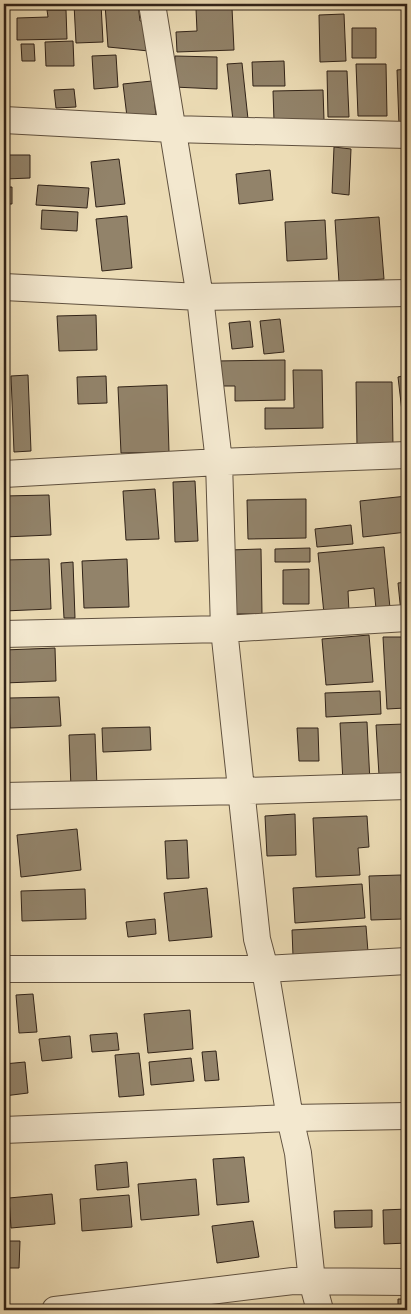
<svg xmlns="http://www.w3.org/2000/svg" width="411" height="1314" font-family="Alegreya,serif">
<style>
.building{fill:#92836a;stroke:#312318}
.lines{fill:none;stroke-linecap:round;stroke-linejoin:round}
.minor-casing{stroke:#60513f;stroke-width:28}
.minor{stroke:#f3e8cf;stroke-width:26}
</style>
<rect width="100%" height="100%" fill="#ecdcb5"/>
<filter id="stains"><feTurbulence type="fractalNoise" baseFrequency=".004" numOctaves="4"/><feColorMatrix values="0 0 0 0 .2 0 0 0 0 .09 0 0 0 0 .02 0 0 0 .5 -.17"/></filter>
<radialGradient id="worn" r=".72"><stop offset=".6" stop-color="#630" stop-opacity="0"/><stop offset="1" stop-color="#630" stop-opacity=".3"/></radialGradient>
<path class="building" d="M74,4H101L103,42L76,43Z
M105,4H138L140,21H144L149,51L108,47Z
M232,8L234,50L177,52L176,32L197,31L196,9Z
M47,10H66L67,39L17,40V18L48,17Z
M344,14L346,61L320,62L319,15Z
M352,28H376V58H352Z
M73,41L74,66H46L45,42Z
M21,44H34L35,61H22Z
M116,55L118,87L94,89L92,56Z
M175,56L217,57V89L174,87Z
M284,61L285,86H253L252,62Z
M242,63L248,119L233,121L227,64Z
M356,64H386L387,116H358Z
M407,69V125H399L397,70Z
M327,71H347L349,117H328Z
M152,81L157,124L128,125L123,84Z
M74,89L76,107L56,108L54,90Z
M323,90L324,120L274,121L273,91Z
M334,147L351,149L349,195L332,193Z
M4,155H30V178L5,179Z
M119,159L125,204L96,207L91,162Z
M270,170L273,200L239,204L236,174Z
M38,185L89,188L87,208L36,205Z
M4,187H12V204H4Z
M42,210L78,212L77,231L41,229Z
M127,216L132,268L102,271L96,219Z
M379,217L384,279L339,282L335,220Z
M325,220L327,259L287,261L285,222Z
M404,311H407V370H405Z
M96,315L97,350L59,351L57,316Z
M280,319L284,352L264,354L260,321Z
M250,321L253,347L232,349L229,323Z
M285,360V400L235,401V386H215V361Z
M293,370H322L323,428L265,429V408H294Z
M28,375L31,451L14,452L11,376Z
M407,375V446H406L398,377Z
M106,376L107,403L78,404L77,377Z
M356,382H392L393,447H357Z
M167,385L169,452L121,453L118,387Z
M195,481L198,541L175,542L173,482Z
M155,489L159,539L126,540L123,491Z
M49,495L51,535L4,537V496Z
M407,496V532L363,537L360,501Z
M306,499V538L248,539L247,500Z
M351,525L353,544L317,547L315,529Z
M384,547L390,608L376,609L374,588L348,591L349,612L324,614L318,553Z
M310,548V562H275V549Z
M261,549L262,614H231L229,550Z
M49,559L51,609L4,611V560Z
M127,559L129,607L84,608L82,561Z
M73,562L75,618H64L61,563Z
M309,569V604H283V570Z
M407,582V613H401L398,583Z
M369,635L373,682L326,685L322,639Z
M383,637H402L405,708L387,709Z
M55,648L56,681L4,683V650Z
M380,691L381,714L326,717L325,693Z
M59,697L61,726L10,728L9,698Z
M367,722L370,782L343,783L340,723Z
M405,724L407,774L379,775L376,725Z
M150,727L151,750L103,752L102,728Z
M297,728H318L319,761H299Z
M95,734L97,787L71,788L69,735Z
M295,814L296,855L267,856L265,816Z
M367,816L369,847L358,848L360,875L316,877L313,818Z
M77,829L81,870L21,877L17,835Z
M187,840L189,878L167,879L165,841Z
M4,845L6,882H4Z
M401,875L403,919L371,920L369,876Z
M362,884L365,918L295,923L293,888Z
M207,888L212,937L169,941L164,893Z
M85,889L86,919L22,921L21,891Z
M155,919L156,934L128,937L126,922Z
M366,926L368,952L293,956L292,930Z
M33,994L37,1032L19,1033L16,995Z
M190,1010L193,1049L148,1053L144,1014Z
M117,1033L119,1050L92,1052L90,1035Z
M70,1036L72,1058L42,1061L39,1039Z
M216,1051L219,1080L205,1081L202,1052Z
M139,1053L144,1095L119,1097L115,1055Z
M191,1058L194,1081L151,1085L149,1062Z
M25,1062L28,1093L4,1096V1064Z
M244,1157L249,1202L217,1205L213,1159Z
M127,1162L129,1187L97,1190L95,1165Z
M196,1179L199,1215L141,1220L138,1184Z
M52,1194L55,1224L11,1228L9,1198Z
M129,1195L132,1227L82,1231L80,1199Z
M407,1209V1243L384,1244L383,1210Z
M372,1210V1227L335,1228L334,1211Z
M253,1221L259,1257L217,1263L212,1226Z
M4,1241H20L19,1268H4Z
M398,1299H407V1310H398Z"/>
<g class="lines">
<defs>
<path id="minor" d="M152,4L200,297L219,462L224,629L257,939L265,969L290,1118L298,1153L312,1281L320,1310
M4,120L172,129L407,135
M4,287L200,297L407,293
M4,474L219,462L407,455
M4,634L224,629L407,618
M4,796L242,791L407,786
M4,969H265L407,961
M4,1130L290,1118L407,1116
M55,1310L293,1281L407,1282"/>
</defs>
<use href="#minor" class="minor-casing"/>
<use href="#minor" class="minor"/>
</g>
<rect width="411" height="1314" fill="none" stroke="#ecdcb5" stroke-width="20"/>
<rect x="5" y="5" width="401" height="1304" fill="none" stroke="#312318" stroke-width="2.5"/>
<rect x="10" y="10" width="391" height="1294" fill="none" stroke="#312318"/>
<rect width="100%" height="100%" filter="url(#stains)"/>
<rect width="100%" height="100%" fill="url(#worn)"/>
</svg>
